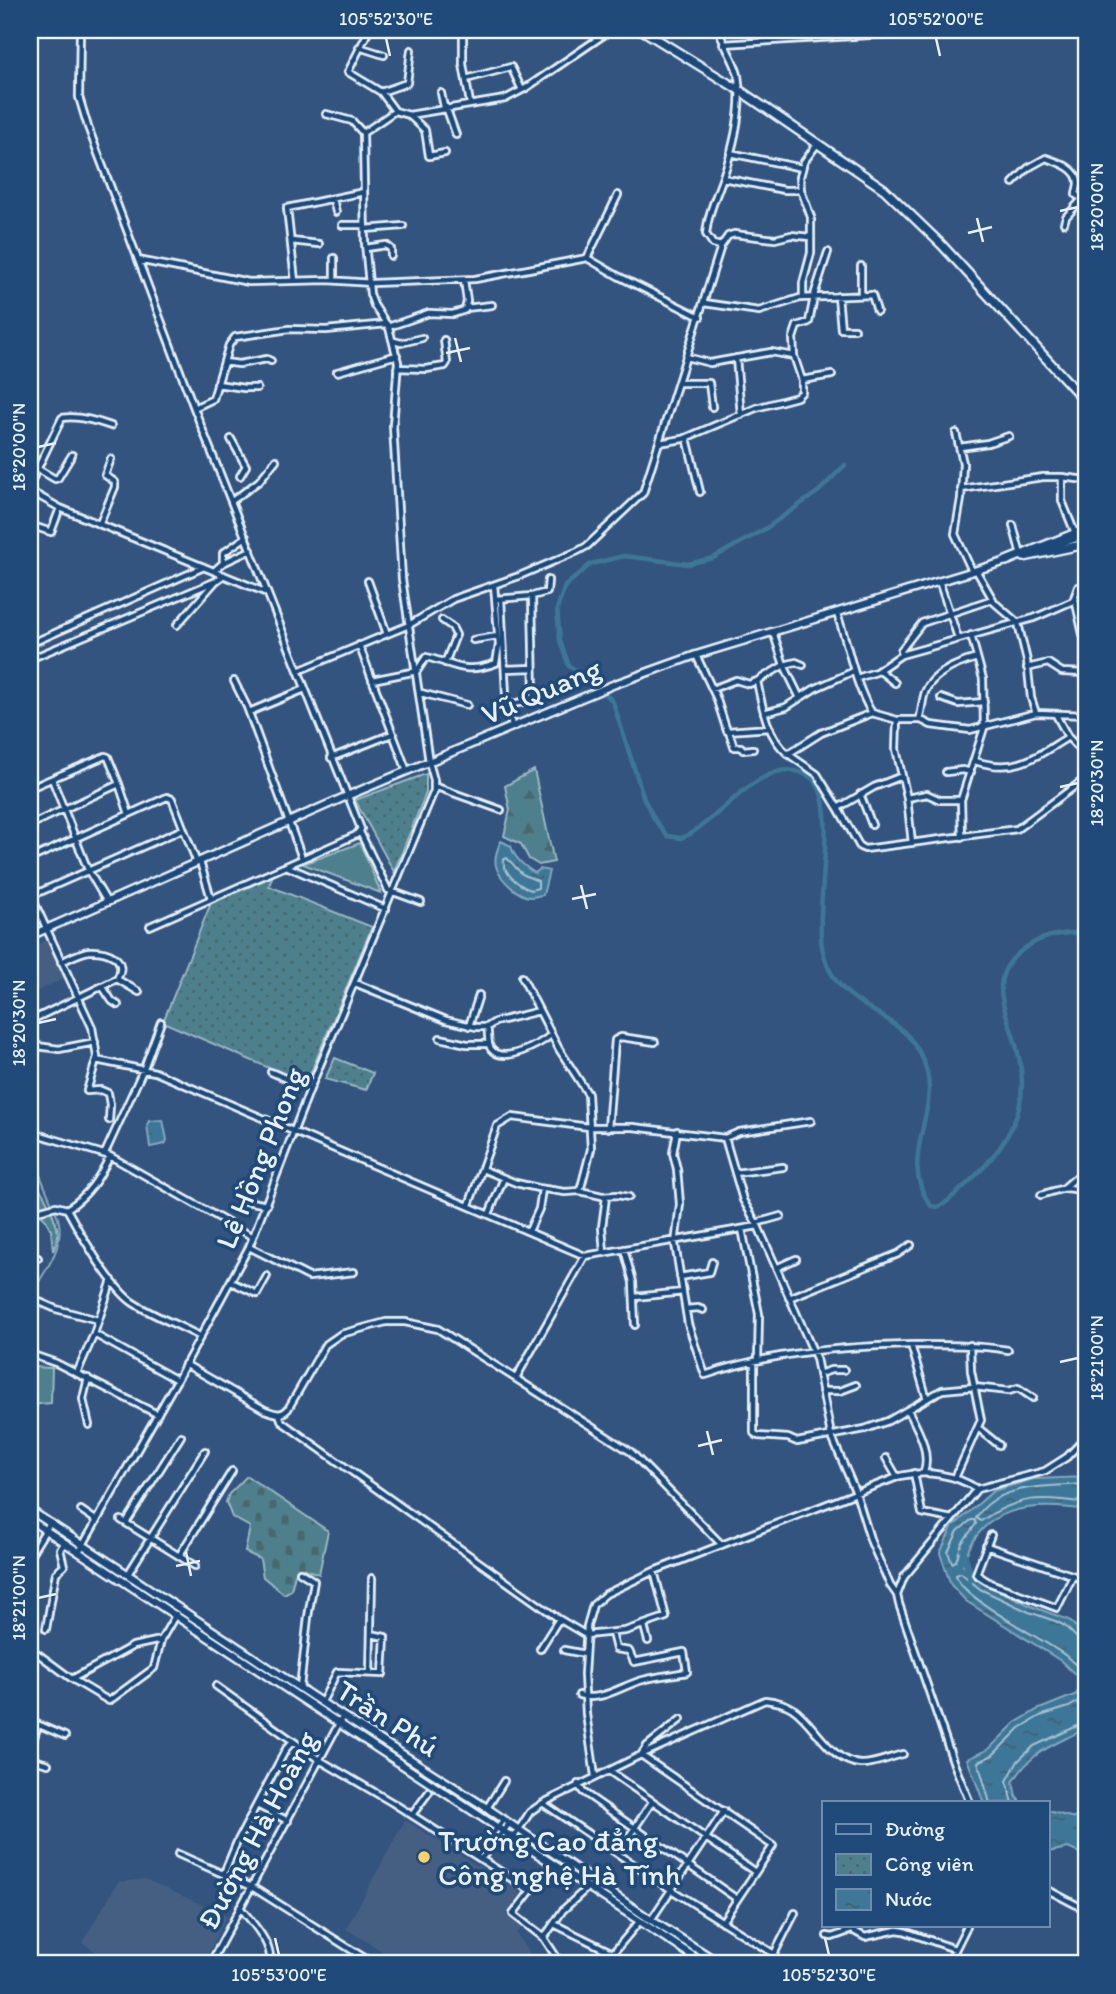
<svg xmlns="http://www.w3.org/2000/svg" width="1116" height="1994" font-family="Itim,sans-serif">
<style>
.built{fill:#445e83}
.grass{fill:#4e808c;stroke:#9bb8c2;stroke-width:2}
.forest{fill:url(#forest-firs);stroke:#9bb8c2;stroke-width:2}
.cemetery{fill:url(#cemetery-stones);stroke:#9bb8c2;stroke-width:2}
.park{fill:url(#park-dots);stroke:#9bb8c2;stroke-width:2}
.water{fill:url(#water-ripples);stroke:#82a8be;stroke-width:2}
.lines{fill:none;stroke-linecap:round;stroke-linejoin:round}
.shore{stroke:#a4c0d2;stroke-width:2}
.stream{stroke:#82a8be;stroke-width:2}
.canal{stroke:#3e7798;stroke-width:4.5}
.river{stroke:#3e7798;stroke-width:7}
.minor-casing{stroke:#e8f1f8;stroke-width:10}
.major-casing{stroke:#e8f1f8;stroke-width:11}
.highway-casing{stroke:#e8f1f8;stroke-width:12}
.minor{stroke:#1f4a7a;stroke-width:4.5}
.major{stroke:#1f4a7a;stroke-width:6}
.highway{stroke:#1f4a7a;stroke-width:7}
.ticks{fill:none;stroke:#e8f1f8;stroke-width:2.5}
.poi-dot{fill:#ffd166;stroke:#1f4a7a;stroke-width:2.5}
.labels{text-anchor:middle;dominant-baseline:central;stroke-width:7;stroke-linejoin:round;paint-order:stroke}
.street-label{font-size:30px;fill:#e8f1f8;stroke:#1f4a7a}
.poi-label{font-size:30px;fill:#e8f1f8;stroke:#1f4a7a;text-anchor:start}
.neatline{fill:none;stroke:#e8f1f8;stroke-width:2.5}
.ticks-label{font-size:18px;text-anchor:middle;fill:#e8f1f8}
</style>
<defs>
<pattern id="forest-firs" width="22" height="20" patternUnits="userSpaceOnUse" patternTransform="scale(1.75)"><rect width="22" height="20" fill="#4e808c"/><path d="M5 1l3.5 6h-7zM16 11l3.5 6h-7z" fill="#4a676e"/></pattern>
<pattern id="cemetery-stones" width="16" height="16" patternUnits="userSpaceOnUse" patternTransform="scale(1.75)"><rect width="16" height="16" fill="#4e808c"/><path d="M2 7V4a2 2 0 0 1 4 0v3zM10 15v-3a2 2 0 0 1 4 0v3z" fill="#4a676e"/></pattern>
<pattern id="park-dots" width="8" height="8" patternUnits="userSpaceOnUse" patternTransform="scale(1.75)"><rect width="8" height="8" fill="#4e808c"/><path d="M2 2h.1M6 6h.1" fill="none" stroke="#4a676e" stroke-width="1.8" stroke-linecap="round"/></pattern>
<pattern id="water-ripples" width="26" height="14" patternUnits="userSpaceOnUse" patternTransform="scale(1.75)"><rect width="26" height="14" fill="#3e7798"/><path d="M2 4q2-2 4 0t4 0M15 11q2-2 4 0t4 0" fill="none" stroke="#426071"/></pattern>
</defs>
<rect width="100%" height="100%" fill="#33547e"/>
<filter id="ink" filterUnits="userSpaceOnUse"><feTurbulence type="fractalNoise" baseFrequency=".0143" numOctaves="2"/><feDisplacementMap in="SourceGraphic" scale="14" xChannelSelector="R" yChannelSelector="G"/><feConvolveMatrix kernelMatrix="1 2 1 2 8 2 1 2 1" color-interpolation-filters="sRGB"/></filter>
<g filter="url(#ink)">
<path class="built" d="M47,940L65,978L30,994V948Z
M405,1820L521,1893L506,1914L525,1925L516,1933L536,1964H403L346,1929Z
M145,1879L227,1916L203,1964H116L82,1943L118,1882Z"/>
<path class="grass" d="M360,843L381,893L303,864Z
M34,1183C44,1189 57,1222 58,1234C58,1240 55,1246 53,1251L51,1230L46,1220L30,1205V1188Z
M30,1367L52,1368L51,1403L30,1405Z"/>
<path class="forest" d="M534,770L554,862L539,865L529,859L521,844L504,836L510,810L505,786Z"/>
<path class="cemetery" d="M247,1476L328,1531L319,1574L304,1569L295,1574L291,1590L284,1594L263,1577L260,1559L245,1552L250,1527L232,1517L226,1502L229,1494Z"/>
<path class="park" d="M426,774V793L394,872L355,800Z
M273,875L269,886L372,927L306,1084L163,1022L213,898Z
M335,1058L373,1073L366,1090L325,1079Z"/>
<path class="water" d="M501,841L511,846C514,858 525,867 535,873L540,869L549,871L543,895C539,895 535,897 531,897C519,897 501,880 497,869C493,860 497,850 501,841Z
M163,1120L167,1140L165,1144L150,1147L147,1125L149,1121Z
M1086,1477V1510C1033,1502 980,1504 963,1565L975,1578L984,1583L1031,1606L1069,1620L1086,1637V1728C1054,1746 1034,1748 1013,1782L1016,1796L1021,1803H984L967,1759L989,1749L1015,1723L1037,1710L1077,1694L1080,1679L1061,1661L966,1601L951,1585L940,1553L952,1527L993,1491L1034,1479Z
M1048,1811L1086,1821V1856L1068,1848L1048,1852Z"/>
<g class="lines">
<path class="shore" d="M507,858L522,874L538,881V888L531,890C518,885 504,874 503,860Z
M1086,1484C1050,1487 998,1482 976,1518L981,1521C1019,1495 1042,1496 1086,1503
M971,1520H975L976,1524L962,1543L956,1561L952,1563L948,1552L958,1531Z
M1086,1642L1079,1640L1065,1626L1055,1621L1029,1612L980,1589L961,1573L956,1575C959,1597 1045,1640 1066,1656C1073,1662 1080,1669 1086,1675
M990,1803L978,1762L993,1755L1020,1728L1040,1716L1069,1707L1081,1700L1086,1686
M1013,1803L1007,1781L1018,1761L1034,1746L1086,1722"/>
<path class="stream" d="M30,1151L52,1204
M30,1296C46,1269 70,1242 55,1210"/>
<path class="canal" d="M845,465L819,491L765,529L713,558L688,564L624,556L591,564L565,586L557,609L560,641L569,666L595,682L613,702L644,799L655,820L667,836L681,838L688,835C719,817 739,787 773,773C790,767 811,771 819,788C834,821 818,897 821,936C821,947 824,957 828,967C852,1018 912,1010 927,1072C938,1116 897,1160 931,1206L937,1207L944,1204C975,1178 1008,1148 1019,1108C1024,1089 1022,1068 1017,1049C1008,1011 982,978 1025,948C1043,935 1065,932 1086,933"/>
<path class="river" d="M963,1550L971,1579"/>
<defs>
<path id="minor" d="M80,30L79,97L88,127L194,408L361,829L356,835L150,926
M369,30L348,72L381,92L395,111
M463,30V64L470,103
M719,30C723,45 735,60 738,75C743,107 734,146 723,177C716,197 708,213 706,234L713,244L721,246
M1083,30L1086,41
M723,44L952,30
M359,47L384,55
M466,79L511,67L522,90
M381,92L407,83L411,50
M441,93L444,107
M446,107L456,135
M326,114L352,121L363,133
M409,115L425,130L429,156L445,153
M730,153L802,168
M723,178L784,190H801
M1013,183L1028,168L1046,158C1057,162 1078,168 1078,183C1078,187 1076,191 1076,195L1081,198H1086
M333,199L336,212
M1064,223L1066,217L1082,199
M342,225H365
M365,229L403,226
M291,241L319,244
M366,248L386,245L391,249V256
M334,258V280
M587,258L618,195
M138,260L249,282L327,280L372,283L475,279L587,258L618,276L700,317
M295,281L287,208L364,192
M861,295V266
M838,296L841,329H855
M803,298V283L811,253V217L801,190L800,177L804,162L818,143
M704,303L759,311L800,298L872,295L877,311
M466,308L492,305
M388,327L429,313L453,314L465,310L467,301L464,280
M394,341L401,343L422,338
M794,356L793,338L797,326L809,322L815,292L828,252
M686,357L710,363L771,352L794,356L802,380L832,375
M736,358L741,415
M224,362L239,364L267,359L271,361
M397,368L426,369L445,366L447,363L444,340
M337,372L397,355
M678,383H709L712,407
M217,384L244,388H257
M194,408L213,399L229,345L235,337L289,329L326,330L387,324
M956,433L963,463L961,499L955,534L972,571
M687,438L700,492
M231,439L246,466L240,476
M659,443L683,439L756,408L797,397L802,392V380
M960,447L988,443L1009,436
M38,469L55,479L58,478L72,455
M1062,477L1086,480
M30,484L62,418C77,415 97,421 111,426
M961,489L1043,477H1062V501L1075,533
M30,491L60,508L267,593
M232,501L259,481L276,460
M100,523L115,487V482L105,475L111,459
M30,525L51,532L60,508
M1013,525L1021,555
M223,563V553L246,537
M214,571L223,563L251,550
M368,581L387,634
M939,581L958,638
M532,596L547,592L548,580
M496,599L532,596L534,696L528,701L507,705
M501,599L506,695L512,727
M993,599L922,623L901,650V655L1034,618L1073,601L1078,587L1086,585
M1075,599L1084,639V673
M837,614C849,646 854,684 872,713
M442,620L452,627L456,635L445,663
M177,625L215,582
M773,632L784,665L757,681C762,706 767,737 788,754L821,733L872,713L897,720H921L931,725L970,730L1036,713L1031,698L1027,661L1018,623L995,603L976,570
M473,640L498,636
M30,644L204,567
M359,645L407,771
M696,655L716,697L727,731L770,728
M30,659L216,581L224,575
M1027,668L1048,663L1062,672L1085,673
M505,669L533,668
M879,670L895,683
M298,671L409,625L453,599L519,576L578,551L587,546L643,493L721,246L728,236L734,234L775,239L791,235L810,237
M857,678L876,672L901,655
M372,680L417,671L426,657C456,664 463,675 496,663L499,645L494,585
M234,681L247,707L302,858
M712,689L736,680L749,684L757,681
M421,693L467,705
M800,698L784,665L796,662L803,665
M941,698L958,704L984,702
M249,712L305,689
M764,713L786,707L814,689L854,671
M1036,713L1086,715
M1056,715L1068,737L1086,756
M897,720L896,749L907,798L912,843
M919,720C922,711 922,701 925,692C933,672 959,663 977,658
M729,732L734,747H741L743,750L753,749
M788,754L817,774L838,808
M331,758L392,734
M975,761C1015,774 1034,758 1068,737
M946,772L963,770L971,772
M902,776L874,787L838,808L860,847L865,849L1017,829L1086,778
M52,779L88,870L107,902
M434,786L501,810
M30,788L105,756L108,757L119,784L129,814
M860,794L872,825
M907,798L927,794L940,800H961
M30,825L119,784
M360,832L388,890L421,902
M962,837L961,800L984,728L983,679L971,635
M30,859L167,797L172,799L197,863
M200,862L211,898
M286,866L386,909
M30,893L92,1027L97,1057L87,1091L101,1090L108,1093L110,1105L109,1120
M31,896L183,829
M522,977L559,1049L588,1094L591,1149L580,1191
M117,979L139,992
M355,983L446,1020L476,1027H487L495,1022L539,1011
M102,986L112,1001L118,1005
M469,1026L479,995
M30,1027L36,1018L117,979C129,958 107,950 89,951C80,952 70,958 61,962
M487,1027C489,1034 487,1044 491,1049C503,1065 540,1044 551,1035
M440,1038L467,1044H489
M30,1045L59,1049L95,1042
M96,1060L155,1072L585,1256L758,1226
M271,1072L310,1089
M608,1128L615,1040L621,1037L655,1042
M677,1131L673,1153L677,1169L680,1204L675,1244L677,1256L688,1324L705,1375C772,1352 846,1346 917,1345C948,1345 977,1345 1008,1350
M30,1132L110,1156L253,1237
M725,1138L743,1200L758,1226L816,1358L831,1435L856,1493L871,1542L890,1585L897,1595
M105,1153L144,1068L161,1022
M482,1169L516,1183L538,1188L565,1192L580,1191L602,1196L617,1195L629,1197
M735,1173L783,1167
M1065,1187L1073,1180L1086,1173
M1041,1195C1057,1190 1073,1182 1086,1196
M241,1200L267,1205
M469,1205L497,1126L512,1117L589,1127H633L725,1138L739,1132L811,1121
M67,1209C79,1232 111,1287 132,1302C153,1316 177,1324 199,1336
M30,1213L56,1206L67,1209C89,1195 99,1178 110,1156
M489,1214L504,1178
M756,1223L781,1216
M742,1229L759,1314L758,1360
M529,1231L539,1209L542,1189
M249,1247L309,1277L354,1272
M624,1249L633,1282L635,1325
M604,1253L602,1227L606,1197
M30,1255L38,1258
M776,1268L796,1259
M680,1277L709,1272L712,1262
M231,1282L257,1294L267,1276
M635,1297L683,1292
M789,1298L898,1254L911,1245
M30,1300L33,1299L56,1309L98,1320
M686,1309L698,1308L703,1310
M94,1334L177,1380
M911,1345L927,1399
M30,1354L56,1363L157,1414
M754,1361V1433L758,1436L788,1438L797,1442L865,1429L888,1421L942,1390L974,1387L1009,1391L1018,1388L1033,1398
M185,1364L265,1410C274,1413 281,1417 288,1409L325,1345L341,1334L386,1322H405L438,1329L631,1452L722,1545
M77,1373L94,1334L112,1280
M819,1374L831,1370H844
M88,1378L83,1399L89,1425
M516,1378L585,1256
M822,1391H840L856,1385
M908,1410C917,1428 931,1451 924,1472
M279,1414L282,1422L559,1619
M978,1428L999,1445
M886,1458L897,1477
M914,1473L922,1513L952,1519
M955,1478L981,1420L971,1371L970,1345
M81,1510L97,1521
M121,1520L195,1566
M126,1523L181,1436
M991,1535L976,1574L990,1583L1057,1608L1073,1576
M986,1546L1086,1580
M79,1552L177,1380L249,1247L310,1089L434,791V780L429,762L402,579L393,426L398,362L389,328L374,305L370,294L365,243L363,133L395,111L409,115L505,99L526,88L611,30
M30,1555L50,1523
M179,1556L232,1471
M128,1574L205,1451
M644,1626L648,1641
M46,1629L56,1573L64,1566L60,1549L65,1543
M30,1648L72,1679L133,1646L161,1640L176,1614
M540,1649L559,1619L586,1635L625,1631L666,1617L654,1571
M564,1650L585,1654
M370,1673L372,1578
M72,1679L109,1701L154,1668L161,1640
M216,1686L318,1759L393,1803L531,1891
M300,1687L308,1617L314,1581L300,1572
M579,1695C600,1703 623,1685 643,1680C657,1676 672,1675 687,1672L684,1652L634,1662L629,1651L616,1649L612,1633
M322,1702L337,1672L383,1674L385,1637L371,1634
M681,1719L647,1746L641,1755L773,1846L722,1922
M30,1721L65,1736
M30,1750L38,1725
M30,1759L48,1764
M609,1771L755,1872
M595,1776L586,1714L584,1674L587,1626L593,1605L606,1594L654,1571L900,1476C926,1470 955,1474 977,1489
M578,1784L583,1792L737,1899
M970,1803L954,1764L899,1604L897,1595L904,1577L977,1489L1045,1471L1067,1457L1086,1437
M544,1804L670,1889L774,1954
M257,1805L288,1821
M487,1808L504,1781
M412,1815L429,1792
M514,1837L530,1812L543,1803L641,1755L765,1700C774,1701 784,1703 792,1708C815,1723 829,1761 860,1764C873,1765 890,1757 903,1754
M618,1853L652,1802
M178,1854L252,1887L374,1964
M476,1856L503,1820
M481,1859L509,1824
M552,1863L513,1914L544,1938L561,1964
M224,1873L237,1842L286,1749L292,1742
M1048,1890L1086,1910
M240,1907C252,1923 273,1943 270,1964
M651,1920L724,1811
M554,1924L613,1953L639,1922
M850,1926L852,1930L865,1937L897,1930L904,1931L955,1949
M827,1936L832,1937L852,1930
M544,1938L563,1910L588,1887
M210,1964L343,1716
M684,1964L692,1956
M769,1964L795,1913
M948,1964L967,1926"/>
<path id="major" d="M1047,548L1086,535
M30,936L347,796L615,684L696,655L1010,560
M30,1510L333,1710L487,1808L651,1920L721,1964
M30,1520L705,1964"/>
<path id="highway" d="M642,30L739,90L884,189L942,245L1086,402
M1024,557L1086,544
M1006,561L1086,529"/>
</defs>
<use href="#minor" class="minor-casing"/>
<use href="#major" class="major-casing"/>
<use href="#highway" class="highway-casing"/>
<use href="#minor" class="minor"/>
<use href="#major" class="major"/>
<use href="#highway" class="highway"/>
</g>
</g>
<path class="ticks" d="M386,38L390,56M936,38L940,56M1060,211L1078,207M977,218L983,242M968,233L992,227M455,338L461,362M446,353L470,348M38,447L56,443M1060,787L1078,783M581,885L587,909M572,899L596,894M38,1023L56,1019M1060,1362L1078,1358M707,1431L713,1455M698,1446L722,1440M186,1552L191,1576M176,1566L200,1561M38,1598L56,1594M275,1938L279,1955M825,1938L829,1955"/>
<circle class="poi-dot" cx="424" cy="1857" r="7"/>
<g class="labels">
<g class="street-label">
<text transform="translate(541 691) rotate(-23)">Vũ Quang</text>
<text transform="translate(260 1158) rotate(-68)">Lê Hồng Phong</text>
<text transform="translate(388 1718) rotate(33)">Trần Phú</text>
<text transform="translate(257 1830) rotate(-62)">Đường Hà Hoàng</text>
</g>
<g class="poi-label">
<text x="438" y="1840">Trường Cao đẳng<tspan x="438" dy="34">Công nghệ Hà Tĩnh</tspan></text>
</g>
</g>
<rect width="1116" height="1994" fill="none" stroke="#1f4a7a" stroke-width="77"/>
<rect x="822" y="1801" width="228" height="126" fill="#1f4a7a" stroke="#6f8dac" stroke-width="2"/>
<rect x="836" y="1824" width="35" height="10" fill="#1f4a7a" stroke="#6f8dac" stroke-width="2"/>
<text x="885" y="1836" font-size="21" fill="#e8f1f8">Đường</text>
<rect x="836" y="1854" width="35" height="21" fill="url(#park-dots)" stroke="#6f8dac" stroke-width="2"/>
<text x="885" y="1871" font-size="21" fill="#e8f1f8">Công viên</text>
<rect x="836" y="1889" width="35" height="21" fill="url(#water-ripples)" stroke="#6f8dac" stroke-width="2"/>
<text x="885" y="1906" font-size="21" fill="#e8f1f8">Nước</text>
<rect x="38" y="38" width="1040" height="1917" class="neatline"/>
<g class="ticks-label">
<text x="386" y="25">105°52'30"E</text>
<text x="936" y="25">105°52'00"E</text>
<text transform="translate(1097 207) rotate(-90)" y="6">18°20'00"N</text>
<text transform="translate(19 447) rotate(-90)" y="6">18°20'00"N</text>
<text transform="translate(1097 783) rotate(-90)" y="6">18°20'30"N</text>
<text transform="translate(19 1023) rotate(-90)" y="6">18°20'30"N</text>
<text transform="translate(1097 1358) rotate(-90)" y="6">18°21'00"N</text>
<text transform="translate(19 1598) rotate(-90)" y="6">18°21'00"N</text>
<text x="279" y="1981">105°53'00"E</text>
<text x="829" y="1981">105°52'30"E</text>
</g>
</svg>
